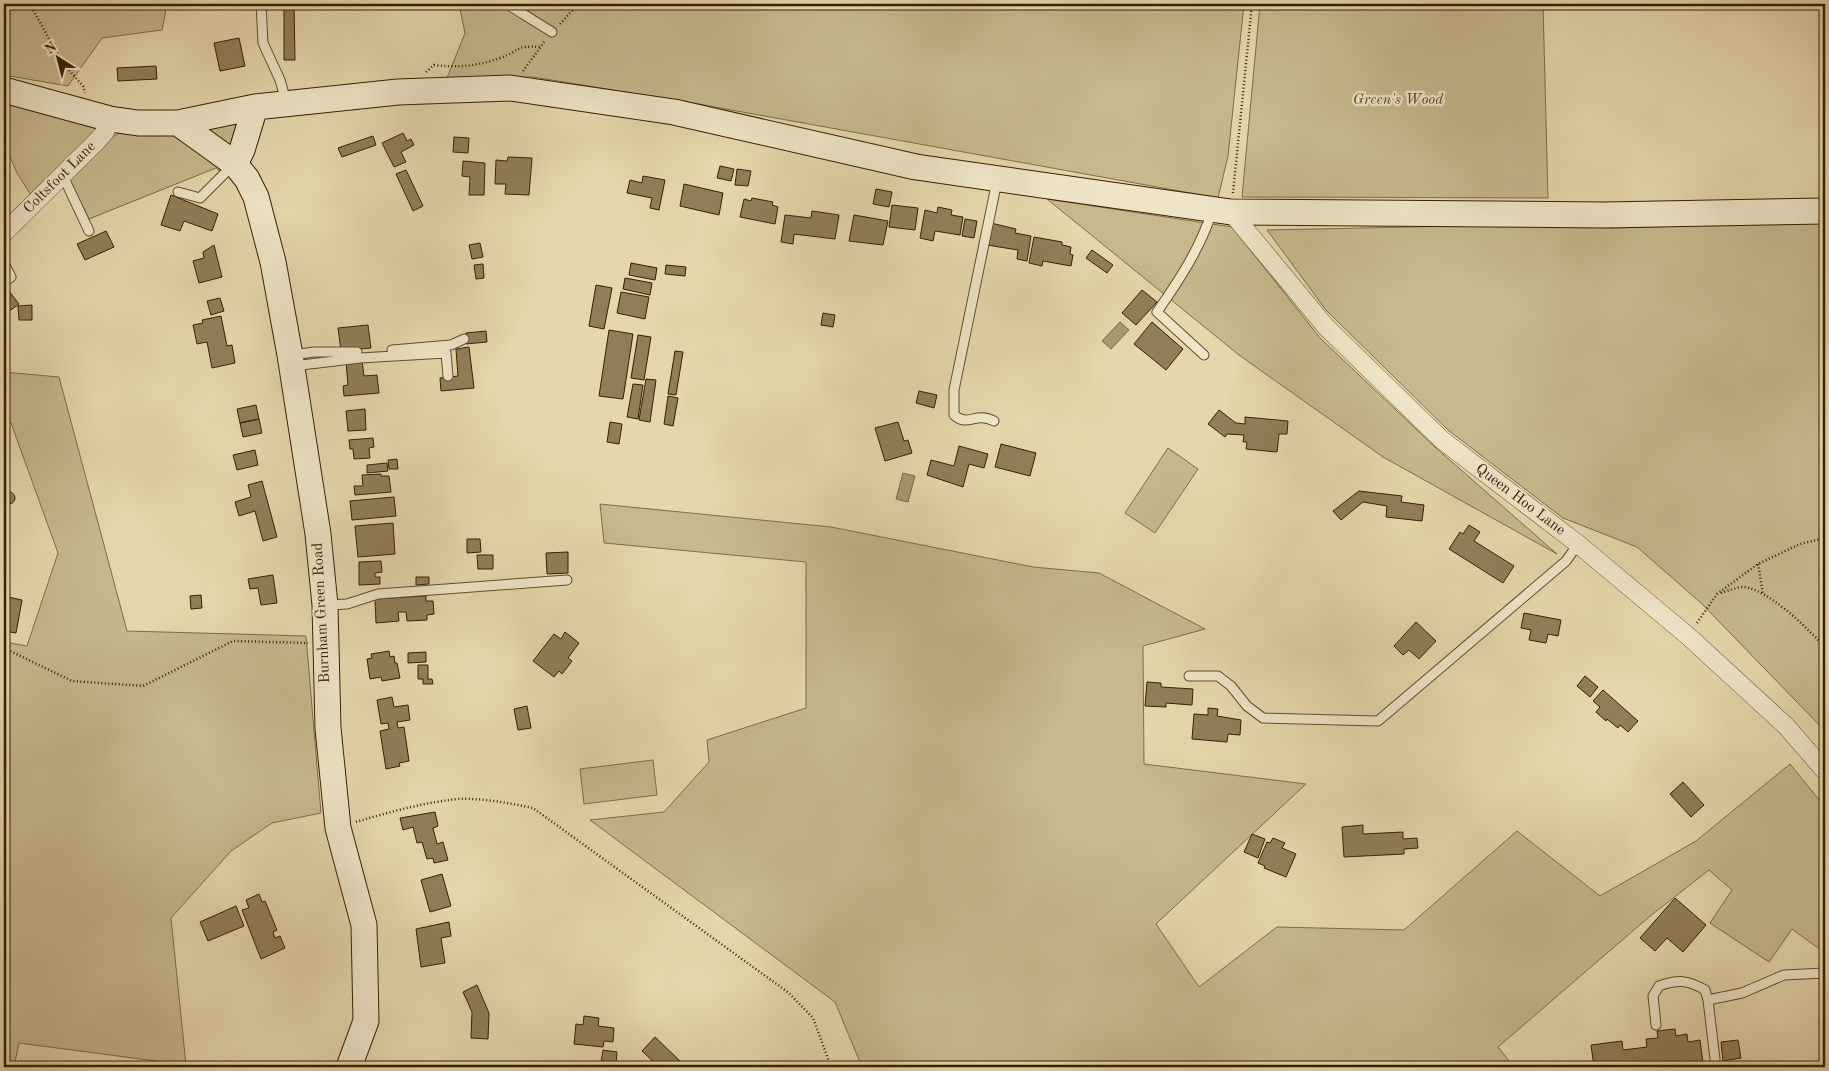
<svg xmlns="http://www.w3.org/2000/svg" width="1829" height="1071" font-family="'Old Standard TT',serif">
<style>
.green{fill:#c7b88e;stroke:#7f6b47}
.water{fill:#aa9871;stroke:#7c6744}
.building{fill:#917e59;stroke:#371e00}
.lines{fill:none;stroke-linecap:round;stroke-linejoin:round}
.lane-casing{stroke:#624c2b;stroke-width:11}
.street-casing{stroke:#624c2b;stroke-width:19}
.secondary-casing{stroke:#371e00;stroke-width:27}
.path{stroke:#371e00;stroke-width:2.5;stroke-dasharray:1 2.5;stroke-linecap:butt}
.lane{stroke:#eee5c8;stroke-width:9}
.street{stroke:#eee5c8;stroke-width:18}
.secondary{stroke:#eee5c8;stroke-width:25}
.labels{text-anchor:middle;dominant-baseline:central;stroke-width:4.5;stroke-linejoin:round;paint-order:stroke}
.park-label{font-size:15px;font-style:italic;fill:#5b4424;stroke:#eee5c8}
.street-label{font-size:15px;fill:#371e00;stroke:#eee5c8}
</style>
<rect width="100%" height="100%" fill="#e5d7ab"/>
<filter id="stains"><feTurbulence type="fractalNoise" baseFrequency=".004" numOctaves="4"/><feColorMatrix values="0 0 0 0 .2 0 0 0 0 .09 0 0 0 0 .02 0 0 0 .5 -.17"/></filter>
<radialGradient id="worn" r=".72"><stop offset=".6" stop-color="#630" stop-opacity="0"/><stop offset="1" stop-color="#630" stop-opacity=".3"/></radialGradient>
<path class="green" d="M4,4H167L162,30L102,38L68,86L4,75Z
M459,4H1244L1228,156L1218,198L687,102L533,77L447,78L465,33Z
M1260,4H1543L1548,198L1242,197Z
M4,97L95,127L96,133L34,200L17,173L4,143Z
M241,118L232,152L202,124Z
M131,129L181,135L227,165L221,172L216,168L89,219L68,178C87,159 104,136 131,129Z
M1047,199L1232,227L1320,338L1436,448L1557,554L1383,457L1239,355Z
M1825,222V731L1701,603L1637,547L1563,518L1448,430L1326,310L1267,230L1553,224L1611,228Z
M4,372L59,377L127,631L306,636L321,813L272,823L231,851L171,918L186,1065L19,1043L14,1067H4V642L27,646L58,553L11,423L4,425Z
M1168,448L1198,469L1155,533L1125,513Z
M600,504L831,527L1033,567L1099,573L1205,629L1143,646L1144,764L1306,784L1156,924L1199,987L1277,927L1404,930L1517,831L1600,896L1696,841L1790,764L1825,807V953L1792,929L1769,962L1710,923L1732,890L1709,870L1649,917L1498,1047L1514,1067H862L835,1002L590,820L664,812L709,762L707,740L806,708V562L604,543Z
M653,760L657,795L584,804L580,769Z"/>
<path class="water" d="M1120,322L1129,330L1111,349L1102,341Z
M903,473L915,476L908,502L896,499Z"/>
<path class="building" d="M284,4H294L295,60H284Z
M239,38L245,66L220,71L214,43Z
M156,66L157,79L118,81L117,68Z
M403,133L407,141L411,139L414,145L401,152L406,162L394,167L382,143Z
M373,136L376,145L342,157L338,148Z
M454,137L469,138L468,153L453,152Z
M508,157L532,158L529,195L505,194L506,184H495L496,160L507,161Z
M463,161L485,163L484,195H469L470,177L462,176Z
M720,166L734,169L731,181L717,178Z
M737,169L751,171L748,186L735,185Z
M406,170L423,206L413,211L396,174Z
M643,176L665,180L659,210L650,208L652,198L627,193L630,180L642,183Z
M684,184L723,193L719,215L680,206Z
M876,189L892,192L889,207L873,204Z
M171,195L218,214L212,231L184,221L180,231L161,225Z
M752,198L773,202L772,205L778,207L775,224L740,217L744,199L751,201Z
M892,205L918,208L915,230L889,227Z
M938,207L952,210L951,215L963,217L960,235L935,231L933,241L920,238L925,210L937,213Z
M812,211L839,215L835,239L794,234L793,244L781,242L785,215L811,218Z
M854,215L888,221L883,245L849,241Z
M965,219L977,221L974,238L962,236Z
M991,223L1016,229L1015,233L1031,236L1027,261L1017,259L1018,250L987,245Z
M106,231L114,247L85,260L77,244Z
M1034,237L1062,242V245L1071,247L1070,254L1073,255L1071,266L1043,261L1042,266L1029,263Z
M480,243L483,257L472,259L469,245Z
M214,245L222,277L199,283L193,261L204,258L203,252Z
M1092,250L1113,265L1107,273L1086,258Z
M631,263L657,268L655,280L629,275Z
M483,264L484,278L476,279L474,265Z
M666,265L686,267L685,276L665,274Z
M625,278L652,283L650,295L623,289Z
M596,285L612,288L604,329L589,326Z
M1142,290L1157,302L1136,325L1122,313Z
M9,291L19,304L4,315V294Z
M621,292L649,297L645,319L617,313Z
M220,298L224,311L211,315L207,301Z
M32,305V320H19L18,306Z
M823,313L835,315L833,327L821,325Z
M221,316L227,346L232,345L235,363L212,368L207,342L197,344L193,325L203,323L202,320Z
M1152,322L1183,349L1166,370L1134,344Z
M368,325L371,348L341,351L338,328Z
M609,330L633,334L623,399L599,396Z
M486,331L487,342L466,344V333Z
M638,335L651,337L644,380L631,378Z
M469,347L474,388L441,391L440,378L458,376L456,349Z
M675,351L683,352L676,395L668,394Z
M362,361L364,376L377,375L379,393L344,396L343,386L348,385L346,362Z
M646,379L656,380L650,422L639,420Z
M633,384L643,385L638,419L627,417Z
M919,391L937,395L934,408L916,403Z
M668,396L678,398L673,426L664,424Z
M256,405L259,419L240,423L237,409Z
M365,409L366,430L348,431L346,411Z
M1219,410L1236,423L1245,424V417L1288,421L1287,434H1279L1277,452L1246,449L1247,442H1243L1244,435L1227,434L1225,437L1208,424Z
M259,419L262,433L243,437L240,423Z
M610,422L622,424L619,444L607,442Z
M898,422L904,441L908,440L912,453L885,461L875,428Z
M373,438L374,447L369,448L370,458L354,459L353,449H350L349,440Z
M1001,444L1036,453L1030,476L995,467Z
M959,446L988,454L984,468L969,464L963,487L927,475L931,460L954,466Z
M255,450L258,465L237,470L233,455Z
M397,459L398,469H389L388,460Z
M387,463L388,471L367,473V465Z
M381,474V476H389L391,492L355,495L354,486H363L362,475Z
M262,481L277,537L263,541L255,511L239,516L235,502L251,497L248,485Z
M1359,491L1402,496L1401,502L1424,505L1422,521L1386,517L1387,506L1363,502L1341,520L1333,511Z
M3 498a6 6 0 1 1 12 0a6 6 0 1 1-12 0Z
M394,497L396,516L352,520L350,501Z
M393,523L395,554L358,557L355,526Z
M1469,525L1480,532L1474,541L1514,566L1503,583L1449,549L1460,532L1463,534Z
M467,539H480L481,552L467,553Z
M568,552V573L547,574L546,553Z
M477,555H493V569H478Z
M381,561L382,572L375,573V577H380V584L359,585V562Z
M273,575L277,603L261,605L258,588L250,589L248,579Z
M416,577H429V584L416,585Z
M201,595L202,608L191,609L190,596Z
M426,596V601H433L434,614L427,615V620L407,621L406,612H398L399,621L376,623L375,599Z
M8,597L22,600L16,633L4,631Z
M1524,613L1561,620L1558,636L1548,634L1546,643L1529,640L1531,630L1521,628Z
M1416,622L1436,641L1419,659L1409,650L1403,655L1394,646Z
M565,632L579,643L568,658L572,661L562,674L559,671L554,677L533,661L554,634L561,639Z
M389,651L390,657L394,656L395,663H397L400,678L382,681L381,677L370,679L367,659L372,658L371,654Z
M426,652V662L408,663V653Z
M418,665H428V679H432L433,684H423V679H418Z
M1585,676L1598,687L1590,697L1577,686Z
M1147,682L1161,683V687L1193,689L1192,705L1166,703V707L1145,706Z
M1603,690L1638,721L1628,732L1620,725L1618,728L1607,719L1606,721L1596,712L1600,707L1593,701Z
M392,697L394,707L408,705L410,720L397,722L398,728L404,727L409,761L399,763L400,766L386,769L380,731L389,729L388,723L381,724L377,700Z
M527,706L531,728L518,730L514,709Z
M1208,708L1218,709L1217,716L1241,720L1240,735L1228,734L1227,742L1192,739L1194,714L1208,715Z
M1683,782L1704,805L1691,817L1670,794Z
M435,812L438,826L433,828L437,844L443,842L448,860L434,863L433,858L427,859L422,842L417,843L413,827L403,830L400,818Z
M1363,825V834L1403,832V839L1417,838L1418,848L1404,849V854L1344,857L1342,827Z
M1252,834L1265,839L1258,858L1244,852Z
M1273,838L1285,843L1282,848L1296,854L1286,877L1264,868L1265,866L1258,863L1267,842L1270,843Z
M442,874L451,906L430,912L421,880Z
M259,894L262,902L265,901L277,930L273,932L275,938L280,936L285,948L261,959L242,910L249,908L246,900Z
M1675,898L1706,925L1683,952L1667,938L1655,951L1640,938Z
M236,906L244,926L208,941L200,922Z
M449,922L451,936L441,938L445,963L421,967L416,929Z
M477,985L489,1013L488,1039L471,1038L472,1012L463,992Z
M584,1016L599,1018L598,1026L614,1028L613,1042L604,1041L603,1047L574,1044L576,1024L583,1025Z
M1825,1019V1041H1821L1819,1020Z
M1675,1029L1676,1036L1687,1034L1688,1042L1700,1040L1703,1063L1668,1067H1594L1591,1045L1622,1041L1623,1050L1647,1047L1646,1039L1658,1038L1657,1031Z
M655,1037L681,1062L676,1067H659L642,1051Z
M1738,1040L1741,1058L1723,1061L1721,1042Z
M603,1050L617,1052L616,1064L601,1063Z"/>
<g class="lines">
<defs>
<path id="lane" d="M261,4L263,43L280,80L286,101
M507,4L552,32
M63,176L89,231
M178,192L200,198L233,165
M4,263L11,277L4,282
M392,350L451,345L464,339
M293,355L314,352H357
M1204,355L1157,312C1180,279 1199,250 1212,212
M293,366L360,358L446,353L448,376
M994,421C975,411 969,428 954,415V390L997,181
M327,605L347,604L378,594L567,580
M1189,676H1218L1231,686L1247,706L1263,718L1378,721L1566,561L1578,544
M1708,1000L1715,1059
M1656,1025L1653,996L1659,986C1678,979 1688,980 1705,990L1708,1000L1742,993L1784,975L1825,973"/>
<path id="street" d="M1231,212L1326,327L1442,440L1578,544L1688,636L1786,726L1825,771
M4,233L97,141L105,132L110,119"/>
<path id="secondary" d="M4,90L110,119L138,123H178L255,107L398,92L510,88L674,112L916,167L1231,212L1604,215L1825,211
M178,123L235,164L247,179L256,197L273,262L290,355L318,534L325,605L328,728L338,828L364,925L366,1021L349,1067
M235,164L242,150L255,107"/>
</defs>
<use href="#lane" class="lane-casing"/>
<use href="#street" class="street-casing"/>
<use href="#secondary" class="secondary-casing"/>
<path class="path" d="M30,4L61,61L83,86L85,93
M560,24L578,4
M523,71L545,41
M426,72L434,65C458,68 478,66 500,58C521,51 514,45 541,47
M1233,193L1252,4
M1758,564L1763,594
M1721,593C1727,591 1737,587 1744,587C1769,590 1809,629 1825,648
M1697,623L1717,594L1758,564L1800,544L1825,538
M4,648L72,681L143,686L233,641L308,643
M356,822C386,813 418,804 449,800C474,796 509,803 533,808L789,993L813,1018L831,1067"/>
<use href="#lane" class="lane"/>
<use href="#street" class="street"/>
<use href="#secondary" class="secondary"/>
</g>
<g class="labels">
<g class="park-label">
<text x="1398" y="100">Green's Wood</text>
</g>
<g class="street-label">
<text transform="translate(60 178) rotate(-45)">Coltsfoot Lane</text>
<text transform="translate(1520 500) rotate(37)">Queen Hoo Lane</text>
<text transform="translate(322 613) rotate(-93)">Burnham Green Road</text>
</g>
</g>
<rect width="1829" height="1071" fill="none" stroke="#e5d7ab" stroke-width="20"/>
<rect x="5" y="5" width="1819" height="1061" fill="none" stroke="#371e00" stroke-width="2.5"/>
<rect x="10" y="10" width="1809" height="1051" fill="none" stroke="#371e00"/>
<g transform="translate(58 58) rotate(324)" stroke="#eee5c8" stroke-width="4" paint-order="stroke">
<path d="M0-4L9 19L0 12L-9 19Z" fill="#371e00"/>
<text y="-8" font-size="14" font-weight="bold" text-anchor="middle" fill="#371e00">N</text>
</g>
<rect width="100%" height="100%" filter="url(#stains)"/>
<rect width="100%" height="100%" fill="url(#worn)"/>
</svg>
